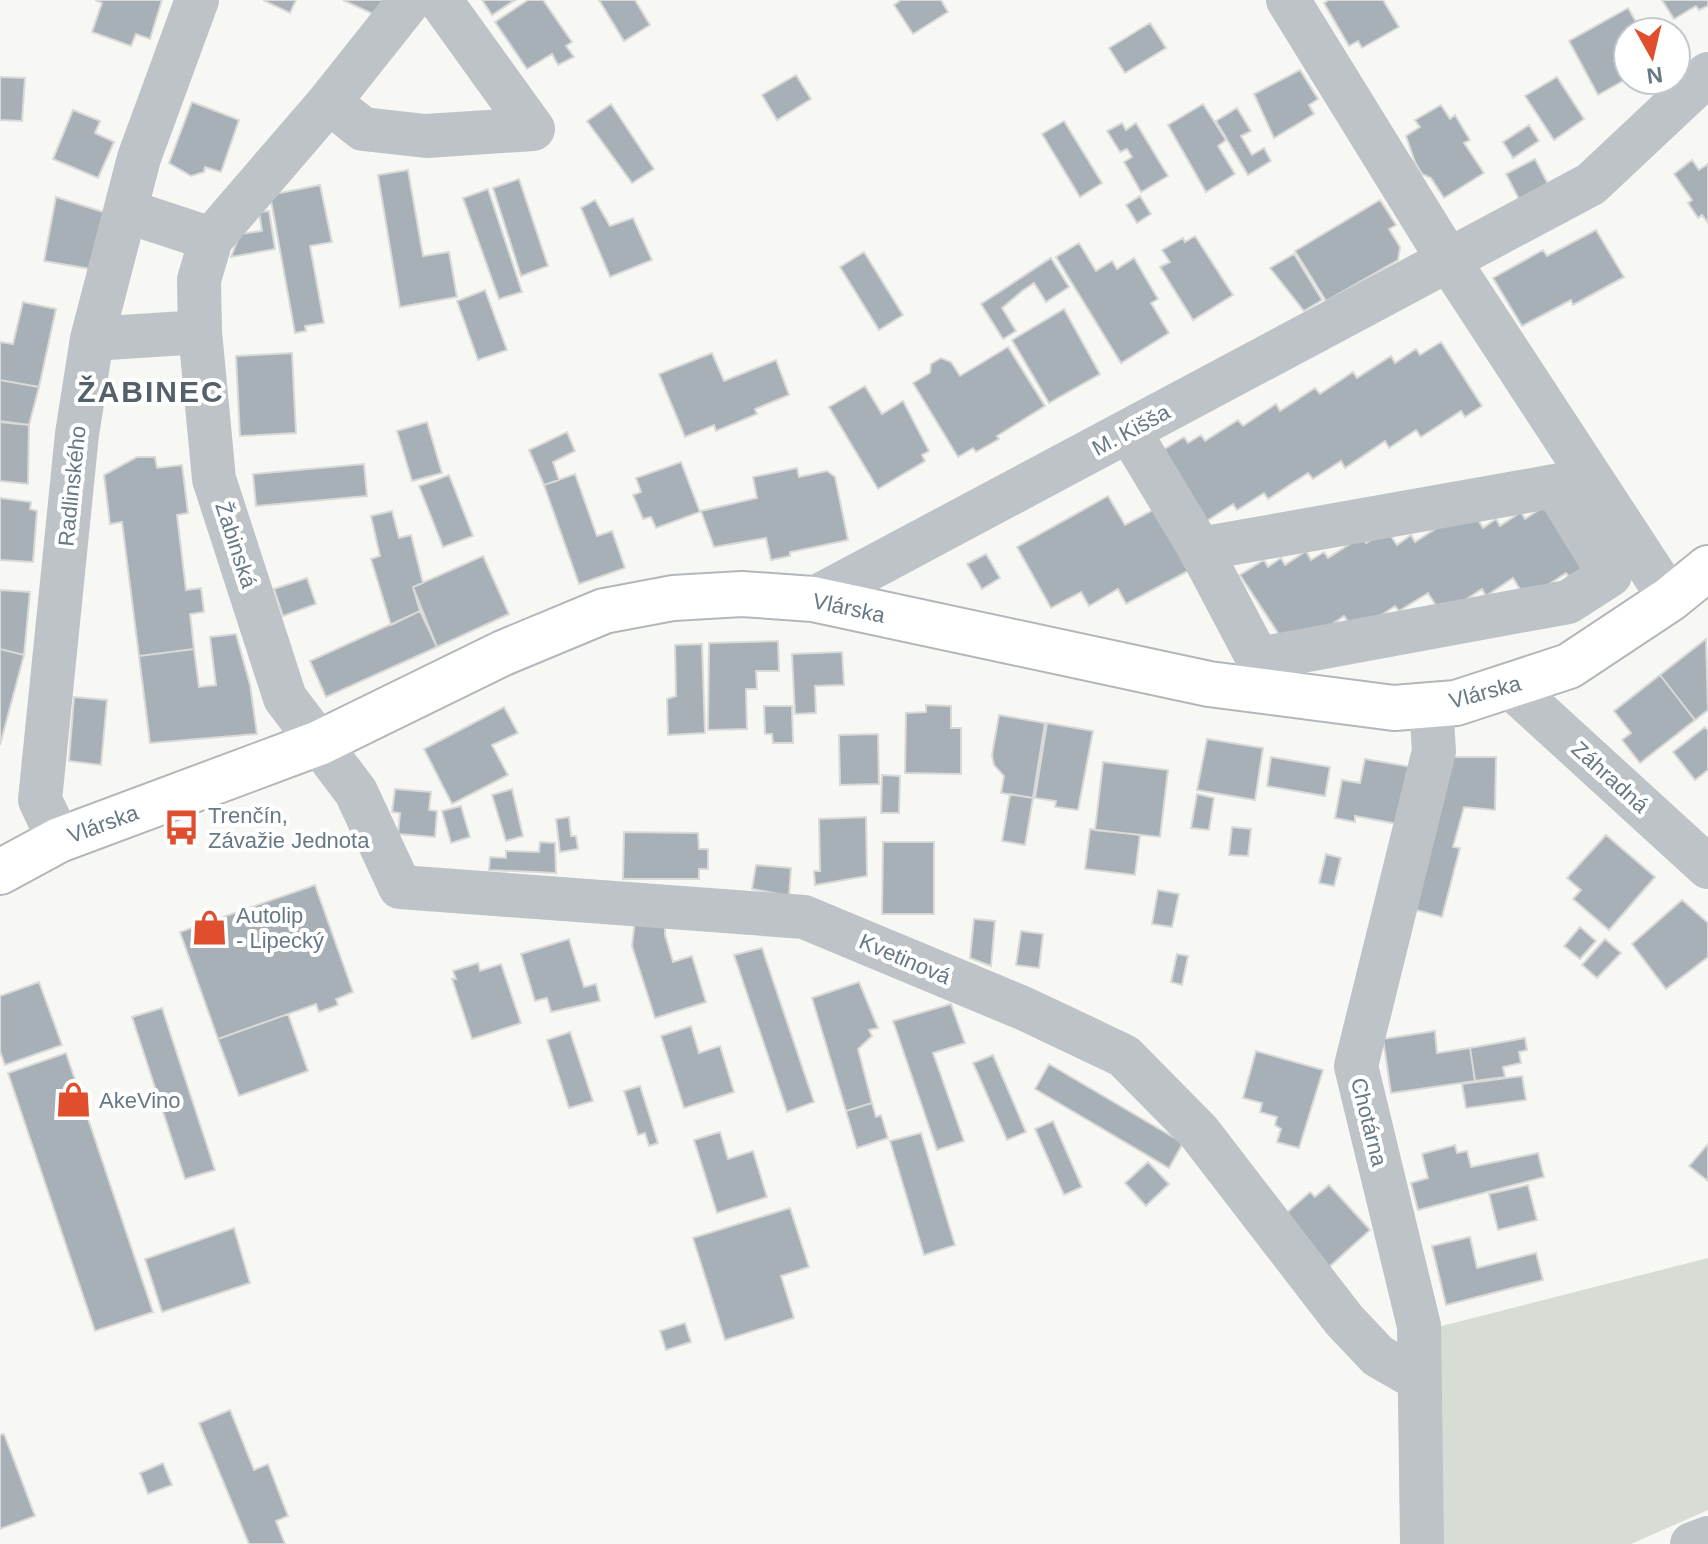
<svg xmlns="http://www.w3.org/2000/svg" width="1708" height="1544" font-family="Helvetica,sans-serif">
<style>
.green{fill:#d7dcd4}
.building{fill:#a7b0b6;stroke:#d9d9d7;stroke-width:2}
.lines{fill:none;stroke-linecap:round;stroke-linejoin:round}
.major-casing{stroke:#b2b7bb;stroke-width:48}
.minor{stroke:#bec3c7;stroke-width:44}
.major{stroke:#fff;stroke-width:44}
.labels{text-anchor:middle;dominant-baseline:central;stroke-width:8;stroke-linejoin:round;paint-order:stroke}
.street-label{font-size:22px;fill:#677985;stroke:#fff}
.poi-label{font-size:22px;fill:#677985;stroke:#fff;text-anchor:start}
.district-label{font-size:30px;font-weight:bold;letter-spacing:2px;fill:#55616a;stroke:#fff}
</style>
<rect width="100%" height="100%" fill="#f7f7f4"/>
<path class="green" d="M1708,1258V1510L1631,1544H1438L1430,1329Z"/>
<path class="building" d="M95,0H162L150,39L136,34L131,46L92,32L102,3Z
M263,0H296L290,13Z
M343,0H386L373,14Z
M482,0H515L492,15Z
M528,0H543L572,42L566,46L574,57L558,65L552,54L527,69L495,22Z
M599,0H635L650,25L624,41Z
M901,0H941L948,12L913,34L894,5Z
M1329,0H1383L1399,27L1362,48L1358,41L1349,46L1324,3Z
M1662,0H1708V6L1699,10L1696,6L1674,19Z
M1628,8L1642,32H1628V78L1598,95L1569,41Z
M1150,23L1166,48L1125,73L1109,48Z
M1300,70L1318,99L1309,105L1314,114L1274,138L1254,94Z
M796,75L811,99L777,120L762,95Z
M0,77L25,78L22,121L0,120Z
M1557,77L1584,119L1554,140L1525,96Z
M192,102L239,120L221,172L205,167L204,172L191,176L169,163Z
M611,104L654,169L632,183L587,121Z
M1203,104L1226,140L1218,146L1235,174L1206,192L1168,125Z
M1441,105L1450,119L1455,115L1470,140L1464,143L1484,173L1444,198L1431,178L1422,174L1415,162L1406,136L1420,127L1415,120Z
M1237,108L1251,131L1241,136L1252,155L1264,148L1271,161L1248,175L1216,121Z
M73,110L100,121L95,133L114,142L98,178L53,159Z
M1064,121L1102,183L1080,197L1042,134Z
M1122,123L1126,130L1136,123L1168,176L1141,192L1124,162L1132,157L1127,149L1120,152L1107,131Z
M1529,125L1539,141L1513,158L1503,142Z
M1535,159L1548,184L1519,199L1506,174Z
M1692,160L1699,170L1708,164V223L1702,215L1698,218L1688,203L1692,200L1674,174Z
M408,170L423,256L449,252L457,297L400,307L378,175Z
M519,179L548,266L521,276L493,188Z
M320,185L332,242L310,246L324,323L305,326L306,331L295,333L270,195Z
M488,189L522,292L499,299L463,198Z
M1140,196L1151,214L1137,223L1126,205Z
M56,197L106,213L91,269L44,261Z
M595,200L610,226L633,218L652,260L610,277L581,208Z
M1380,200L1396,225L1389,229L1400,247L1398,260L1326,301L1295,251Z
M269,211L275,249L231,257L240,234L262,231L259,212Z
M1596,230L1624,277L1573,305L1571,300L1522,326L1493,278L1543,250L1547,256Z
M1195,236L1233,295L1193,320L1160,267L1170,262L1162,250L1183,238L1185,242Z
M1079,243L1096,271L1112,261L1117,269L1134,258L1158,299L1151,303L1169,333L1121,363L1056,257Z
M864,252L903,315L879,330L840,267Z
M1294,254L1322,300L1304,311L1270,268Z
M1051,258L1069,287L1046,302L1034,283L1022,291L1002,308L1016,331L1003,339L981,304Z
M485,290L507,350L478,360L457,301Z
M23,302L56,309L39,387L0,380V342L13,344Z
M1064,309L1100,374L1049,403L1012,340Z
M1441,342L1482,406L1465,417L1461,411L1421,437L1416,430L1389,448L1385,441L1345,468L1341,461L1313,479L1308,473L1268,499L1264,493L1237,510L1233,504L1205,522L1160,452L1184,437L1188,443L1201,435L1205,441L1238,420L1243,426L1276,404L1280,411L1315,388L1320,394L1353,372L1357,378L1391,356L1395,363L1416,349L1420,355Z
M1008,347L1045,406L997,436L999,439L976,452L973,448L958,457L913,383L930,373L931,364L941,358L951,362L960,376Z
M292,353L296,433L240,436L236,356Z
M712,353L724,381L776,360L789,395L755,409L757,414L716,431L714,425L685,437L659,374Z
M0,380L39,387L29,425L0,421Z
M865,386L882,414L903,401L929,451L922,455L925,461L878,489L829,407Z
M0,422L29,425L28,484L0,481Z
M427,422L442,473L412,481L397,431Z
M567,432L575,451L553,462L559,480L544,485L529,450Z
M137,457H155L157,468L182,465L188,513L177,515L186,590L201,588L204,612L190,614L194,649L139,656L122,522L110,524L104,475Z
M681,462L700,512L656,528L651,517L643,519L633,495L641,492L636,478Z
M364,464L367,496L256,506L253,474Z
M797,468L799,477L827,471L835,477L848,540L790,552V556L771,560L766,538L714,547L701,511L757,498L753,477Z
M575,474L597,536L612,531L625,568L579,584L544,485Z
M449,475L473,536L443,547L419,486Z
M1108,496L1125,525L1155,509L1188,571L1126,604L1118,589L1089,606L1081,592L1051,608L1017,547Z
M0,498L31,502L30,509L37,511L33,562L0,560Z
M1546,505L1588,568L1571,579L1566,573L1526,599L1513,578L1486,596L1482,589L1442,615L1428,593L1399,611L1395,606L1355,632L1344,616L1318,634L1286,645L1240,575L1264,560L1268,567L1281,558L1285,565L1306,551L1311,560L1324,552L1328,558L1362,536L1366,543L1387,530L1397,545L1411,535L1415,542L1449,520L1474,513L1483,528L1496,519L1500,526L1521,512L1525,519Z
M392,511L399,538L411,535L423,583L413,587L420,611L391,625L371,559L380,556L371,516Z
M986,554L1000,578L982,589L967,564Z
M483,556L509,614L437,647L413,587Z
M307,578L316,604L283,616L274,589Z
M0,590L30,592L24,655L0,649Z
M420,611L437,647L326,697L310,661Z
M236,634L250,685L257,734L150,743L139,656L194,649L199,687L216,685L210,637Z
M1706,639L1708,710L1695,720L1660,675Z
M778,641L779,671H756L757,689H746L747,729L708,730L709,643Z
M702,644L705,733L668,735L667,699L676,696L675,645Z
M0,649L24,655L0,745Z
M842,652L844,685L815,686L816,713L795,714L792,654Z
M1660,675L1695,720L1640,763L1622,740L1631,733L1614,711Z
M74,697L107,700L101,765L69,761Z
M926,705L951,706V728H961V774L905,773L906,713L926,712Z
M764,706H792L793,743H773L772,734H765Z
M504,707L518,733L492,745L508,775L452,804L424,749Z
M999,715L1045,723L1033,798L1001,793L1004,776L994,765L992,755Z
M1047,723L1093,731L1078,810L1055,807L1056,801L1035,798Z
M1705,727L1708,731V770L1695,780L1673,752Z
M878,734L879,784L840,785L839,735Z
M1207,739L1263,748L1255,800L1197,790Z
M1271,757L1330,767L1325,796L1267,786Z
M1447,757H1496L1495,810L1464,807L1453,847L1460,848L1442,917L1409,908Z
M1365,759L1417,768L1403,825L1355,816V822L1335,818L1342,780L1360,783Z
M1103,762L1168,770L1160,837L1095,830Z
M882,775L900,776L899,813H881Z
M395,789L431,792L429,810L437,811L435,837L398,834L400,813L392,812Z
M512,789L523,836L506,841L492,795Z
M1010,794L1033,798L1025,845L1002,841Z
M1197,794L1214,798L1209,830L1191,828Z
M461,806L470,837L451,843L442,811Z
M569,817L571,836H576L578,849L560,852L556,819Z
M866,817L867,876L815,885L814,871H820L819,819Z
M1232,827L1251,829L1248,856L1229,855Z
M1090,829L1140,835L1135,875L1085,869Z
M624,832L698,833L699,849H708V869H699V879H623Z
M1606,835L1655,877L1609,930L1573,899L1581,890L1567,878Z
M540,842L555,843L556,873L489,870L490,857L506,858V851L539,852Z
M883,842H934V914H882Z
M1326,854L1341,858L1334,886L1319,883Z
M756,865L791,868L789,896L752,889Z
M315,885L353,992L336,999L338,1005L319,1012L316,1004L218,1039L180,932Z
M1158,890L1179,894L1172,927L1152,924Z
M1682,900L1708,923V957L1666,989L1632,944Z
M974,919L995,921L991,966L970,958Z
M635,920L665,922V935L673,962L692,956L706,1002L655,1018L632,946Z
M1580,927L1596,941L1580,959L1564,946Z
M1021,931L1043,934L1039,968L1016,965Z
M569,939L584,987L596,984L600,1001L551,1012L547,998L535,1001L521,954Z
M1605,939L1621,953L1597,978L1582,965Z
M762,948L814,1102L787,1112L734,955Z
M1177,954L1188,956L1182,985L1171,982Z
M478,963L480,971L501,964L521,1023L472,1039L452,979H456L453,971Z
M39,982L62,1045L5,1065L0,1051V996Z
M859,982L878,1028L869,1030L872,1036L858,1049L872,1103L846,1111L812,998Z
M951,1004L965,1043L933,1053L964,1141L937,1150L893,1021Z
M162,1008L215,1170L185,1179L132,1017Z
M288,1014L308,1071L239,1096L218,1039Z
M691,1026L699,1053L720,1046L734,1092L684,1108L661,1036Z
M1435,1031L1437,1053L1470,1048L1475,1081L1391,1093L1383,1039Z
M570,1032L593,1101L569,1108L547,1040Z
M1525,1038L1527,1050L1519,1052L1521,1063L1503,1067L1505,1077L1475,1081L1470,1048Z
M1256,1051L1323,1070L1299,1148L1277,1142L1281,1129L1275,1125L1277,1117L1260,1112L1262,1103L1243,1098Z
M66,1053L153,1312L95,1331L8,1073Z
M993,1055L1026,1132L1007,1140L973,1063Z
M1049,1064L1183,1143L1169,1168L1035,1089Z
M1522,1076L1526,1100L1466,1108L1462,1084Z
M640,1086L658,1143L649,1146L645,1133L638,1135L624,1091Z
M872,1103L876,1117L881,1115L888,1138L857,1148L846,1111Z
M1053,1121L1082,1187L1064,1195L1035,1129Z
M720,1132L728,1159L753,1151L767,1197L717,1213L694,1140Z
M921,1133L955,1245L924,1255L890,1141Z
M1708,1144V1181L1689,1166Z
M1455,1145L1457,1153L1467,1151L1471,1167L1538,1153L1544,1177L1418,1210L1411,1183L1428,1178L1422,1154Z
M1148,1162L1169,1184L1146,1206L1125,1183Z
M1329,1185L1370,1230L1329,1267L1283,1216L1310,1192L1315,1197Z
M1528,1185L1537,1220L1498,1230L1489,1194Z
M790,1208L809,1267L781,1276L794,1318L725,1340L693,1238Z
M234,1228L250,1283L162,1312L145,1259Z
M1470,1237L1477,1268L1536,1253L1543,1280L1446,1305L1432,1246Z
M685,1323L691,1342L666,1350L660,1331Z
M230,1410L254,1470L268,1464L288,1516L276,1521L285,1544H249L199,1423Z
M4,1434L35,1516L0,1529V1435Z
M163,1463L172,1485L148,1494L140,1473Z"/>
<g class="lines">
<defs>
<path id="major" d="M0,872L59,840L319,743L503,653L604,611L673,598L742,594L813,599L1209,684L1394,708L1456,703L1569,666L1670,599L1708,568"/>
</defs>
<use href="#major" class="major-casing"/>
<path class="minor" d="M410,0L329,102L211,239L199,280L200,332L214,479L285,698L356,792L400,887L804,917L1025,1009L1124,1056L1199,1132L1344,1320L1378,1356L1418,1379
M1288,0L1449,261L1670,599
M329,102L363,129L426,136L533,129L440,0
M126,211L211,239
M92,339L200,332
M1129,431L1200,549
M1555,486L1610,575L1568,602L1258,659L1200,549L1555,486L1592,480
M813,599L1591,184L1708,74
M1511,687L1708,867
M59,840L40,800L77,434L92,339L139,158L197,0
M1422,1544L1419,1326L1356,1066L1434,751L1431,706
M1692,1544L1708,1538"/>
<use href="#major" class="major"/>
</g>
<defs>
<symbol id="bus-bare" viewBox="-9 -9 18 18"><path d="M-5-6H5V4H4V6H2V4H-2V6H-4V4H-5ZM-3.5-4V0h7V-4ZM-3.5 1.2v1.5H-2V1.2ZM2 1.2v1.5H3.5V1.2Z" fill="#df4f2d" stroke="#fff" stroke-width="2.5" paint-order="stroke"/></symbol>
<symbol id="shop-bare" viewBox="-9 -9 18 18"><path d="M-5-2.5h2.3a2.7 3.5 0 0 1 5.4 0H5L5.5 6h-11ZM-1.5-2.5h3a1.5 2.3 0 0 0-3 0Z" fill="#df4f2d" stroke="#fff" stroke-width="2.5" paint-order="stroke"/></symbol>
</defs>
<g fill-rule="evenodd">
<use href="#bus-bare" x="156" y="802" width="51" height="51"/>
<use href="#shop-bare" x="184" y="902" width="51" height="51"/>
<use href="#shop-bare" x="48" y="1074" width="51" height="51"/>
</g>
<g class="labels">
<g class="street-label">
<text transform="translate(1131 430) rotate(-28)">M. Kišša</text>
<text transform="translate(72 486) rotate(-84)">Radlinského</text>
<text transform="translate(236 545) rotate(72)">Žabinská</text>
<text transform="translate(849 608) rotate(12)">Vlárska</text>
<text transform="translate(1485 692) rotate(-15)">Vlárska</text>
<text transform="translate(1610 777) rotate(42)">Záhradná</text>
<text transform="translate(103 824) rotate(-20)">Vlárska</text>
<text transform="translate(905 959) rotate(23)">Kvetinová</text>
<text transform="translate(1369 1122) rotate(76)">Chotárna</text>
</g>
<g class="poi-label">
<text x="208" y="815">Trenčín,<tspan x="208" dy="25">Závažie Jednota</tspan></text>
<text x="236" y="915">Autolip<tspan x="236" dy="25">- Lipecký</tspan></text>
<text x="99" y="1100">AkeVino</text>
</g>
<g class="district-label">
<text x="151" y="391">ŽABINEC</text>
</g>
</g>
<g transform="translate(1652 56) rotate(172)"><circle r="38" fill="#ffffff" stroke="#c2c9ce" stroke-width="2"/>
<path d="M0-6L14 30L0 20L-14 30Z" fill="#df4f2d"/>
<text y="-12" font-size="22" font-weight="bold" text-anchor="middle" fill="#677985">N</text>
</g>
</svg>
